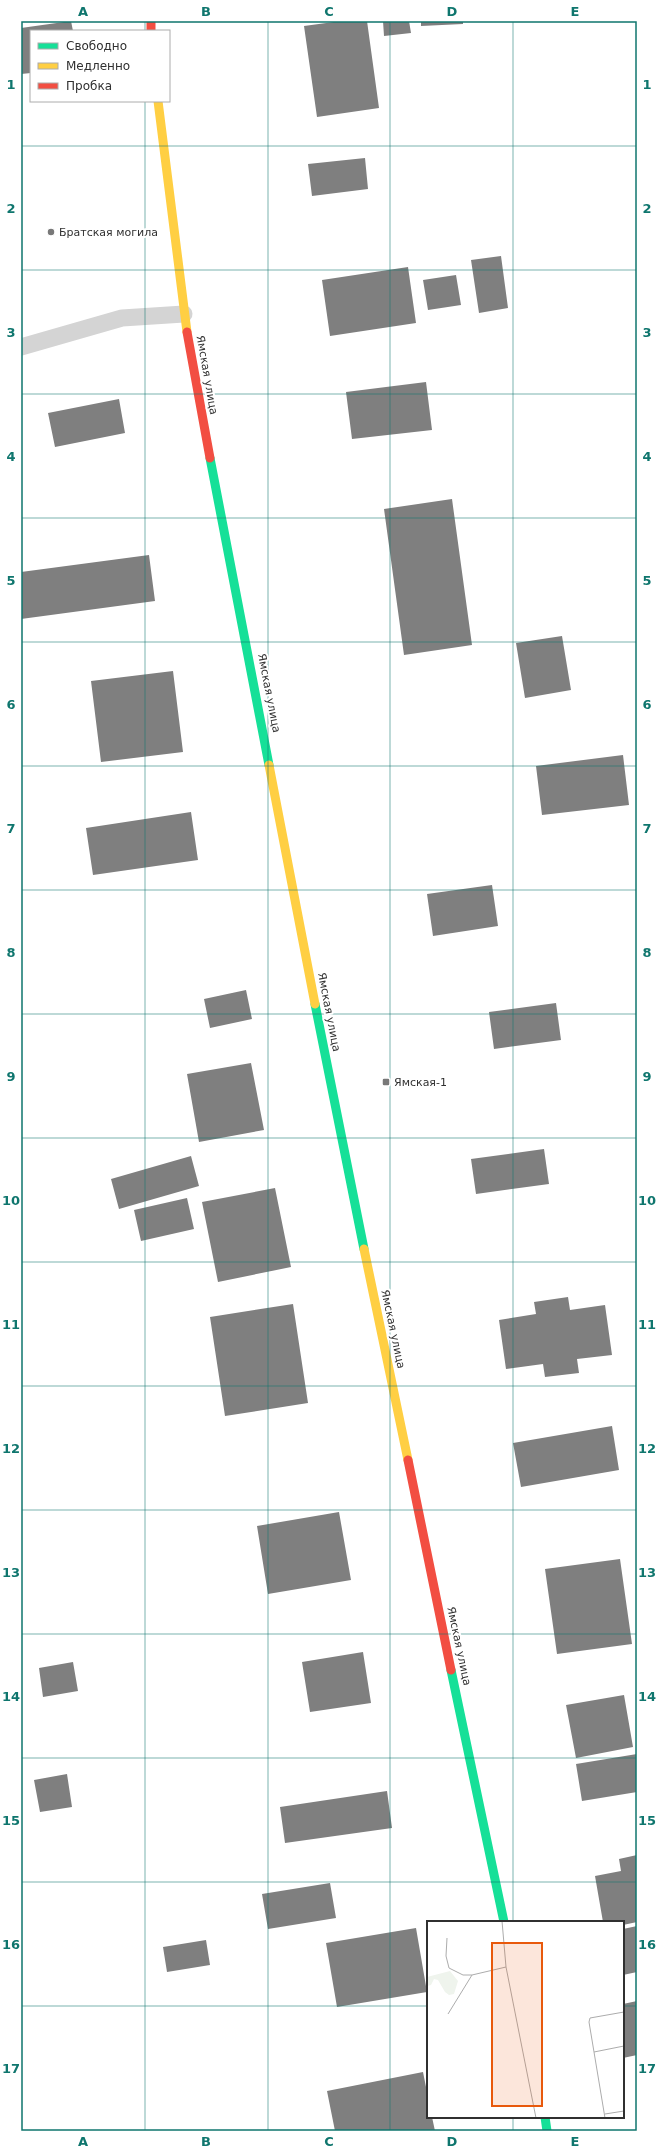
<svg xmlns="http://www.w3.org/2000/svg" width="658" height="2152" font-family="'DejaVu Sans',sans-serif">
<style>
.building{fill:#7f7f7f}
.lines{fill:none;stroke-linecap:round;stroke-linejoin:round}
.lane{stroke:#d4d4d4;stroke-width:17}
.fast{stroke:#16e098;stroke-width:9}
.slow{stroke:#ffcf43;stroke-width:9}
.jam{stroke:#f24e42;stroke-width:9}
.grid{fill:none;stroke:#0f766e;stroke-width:1;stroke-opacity:0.55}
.poi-dot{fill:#787878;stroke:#fff;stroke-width:1.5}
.labels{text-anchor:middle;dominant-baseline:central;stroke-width:4;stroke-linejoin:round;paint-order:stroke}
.poi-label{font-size:11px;fill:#303030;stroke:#fff;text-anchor:start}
.street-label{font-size:11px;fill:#303030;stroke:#fff}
.inset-road{fill:none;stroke:#acacac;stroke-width:1}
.view{fill:#e8590c;fill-opacity:0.15;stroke:#e8590c;stroke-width:2}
.inset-edge{fill:none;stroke:#303030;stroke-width:2}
.neatline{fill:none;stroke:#0f766e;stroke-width:1.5}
.grid-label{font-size:13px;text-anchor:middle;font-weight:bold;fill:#0f766e}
</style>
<rect width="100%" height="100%" fill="#fff"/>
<path class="building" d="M71,21L73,31H31V73L21,74V28Z
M341,21H367L379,108L317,117L304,26Z
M383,21H409L411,33L384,36Z
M421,21H463V24L421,26Z
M365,158L368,189L312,196L308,164Z
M501,256L508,308L479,313L471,260Z
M408,267L416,323L330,336L322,280Z
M456,275L461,305L428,310L423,280Z
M426,382L432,430L352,439L346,392Z
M119,399L125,433L55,447L48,413Z
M452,499L472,645L404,655L384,509Z
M149,555L155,601L21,619V572Z
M562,636L571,690L525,698L516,643Z
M173,671L183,752L101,762L91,681Z
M623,755L629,805L542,815L536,766Z
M191,812L198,860L93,875L86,828Z
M492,885L498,926L433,936L427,894Z
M246,990L252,1019L210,1028L204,999Z
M556,1003L561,1040L494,1049L489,1012Z
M251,1063L264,1130L199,1142L187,1074Z
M544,1149L549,1184L476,1194L471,1159Z
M191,1156L199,1186L119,1209L111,1179Z
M275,1188L291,1267L218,1282L202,1202Z
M187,1198L194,1229L141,1241L134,1210Z
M568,1297L570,1310L605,1305L612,1355L577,1359L579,1373L545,1377L543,1364L506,1369L499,1320L536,1314L534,1302Z
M293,1304L308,1403L225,1416L210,1317Z
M612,1426L619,1470L521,1487L513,1443Z
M339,1512L351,1580L268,1594L257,1526Z
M620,1559L632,1644L557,1654L545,1569Z
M363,1652L371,1703L310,1712L302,1662Z
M73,1662L78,1691L43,1697L39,1668Z
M624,1695L633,1747L576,1758L566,1705Z
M637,1754V1792L582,1801L576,1764Z
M67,1774L72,1807L40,1812L34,1780Z
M387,1791L392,1828L285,1843L280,1807Z
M637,1855V1922L623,1925V1922H603L595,1876L621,1871L619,1859Z
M330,1883L336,1918L268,1929L262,1894Z
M637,1926V1972L623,1975V1929Z
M416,1928L427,1992L337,2007L326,1943Z
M206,1940L210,1965L167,1972L163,1947Z
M637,2001V2055L623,2058V2004Z
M423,2072L428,2097V2117H432L435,2131H335L327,2091Z"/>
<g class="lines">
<path class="lane" d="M21,347L122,318L184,314"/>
<path class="fast" d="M210,458L269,765
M315,1004L364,1249
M451,1670L504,1922
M545,2117L547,2131"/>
<path class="slow" d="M158,101L187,332
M269,765L315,1004
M364,1249L408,1460"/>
<path class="jam" d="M151,21V31
M187,332L210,458
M408,1460L451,1670"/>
</g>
<path class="grid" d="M145,21V31M268,21V2131M390,21V2131M513,21V1922M145,101V2131M21,146H637M21,270H637M21,394H637M21,518H637M21,642H637M21,766H637M21,890H637M21,1014H637M21,1138H637M21,1262H637M21,1386H637M21,1510H637M21,1634H637M21,1758H637M21,1882H637M21,2006H428M623,2006H637M513,2117V2131"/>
<g class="poi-dot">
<circle cx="51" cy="232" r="4"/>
<rect x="382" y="1078" width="8" height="8" rx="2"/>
</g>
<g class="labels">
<g class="poi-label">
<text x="59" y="232">Братская могила</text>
<text x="394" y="1082">Ямская-1</text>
</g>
<g class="street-label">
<text transform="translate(207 375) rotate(80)">Ямская улица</text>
<text transform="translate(269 693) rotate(79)">Ямская улица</text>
<text transform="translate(329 1012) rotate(79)">Ямская улица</text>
<text transform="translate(393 1329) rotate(78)">Ямская улица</text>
<text transform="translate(459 1646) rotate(78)">Ямская улица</text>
</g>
</g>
<g transform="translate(427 1921)">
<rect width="197" height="197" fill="#fff"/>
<path d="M23,50L31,60L27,73L22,74L18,71L11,59L7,58L4,64L0,65V56Z" fill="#eff4ed"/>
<path class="inset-road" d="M75,0L79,46L109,197M20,17L19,35L22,47L36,54H45L79,46M21,93L45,54M167,131L197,125M178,193L197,190M178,197L162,101L163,97L197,91"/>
<path class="view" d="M65,22H115V185H65Z"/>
<rect width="197" height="197" class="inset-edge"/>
</g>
<rect width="658" height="2152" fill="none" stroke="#ffffff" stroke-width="44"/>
<rect x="30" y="30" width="140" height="72" fill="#ffffff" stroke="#acacac"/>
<rect x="38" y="43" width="20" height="6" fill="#16e098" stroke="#acacac"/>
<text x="66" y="50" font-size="12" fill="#303030">Свободно</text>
<rect x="38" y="63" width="20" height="6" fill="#ffcf43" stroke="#acacac"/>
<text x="66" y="70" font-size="12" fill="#303030">Медленно</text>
<rect x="38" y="83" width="20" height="6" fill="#f24e42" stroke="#acacac"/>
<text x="66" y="90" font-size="12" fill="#303030">Пробка</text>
<rect x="22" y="22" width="614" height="2108" class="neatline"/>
<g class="grid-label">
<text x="83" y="16">A</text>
<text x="206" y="16">B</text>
<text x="329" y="16">C</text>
<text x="452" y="16">D</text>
<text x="575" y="16">E</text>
<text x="11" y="89">1</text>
<text x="647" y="89">1</text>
<text x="11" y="213">2</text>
<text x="647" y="213">2</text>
<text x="11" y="337">3</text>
<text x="647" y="337">3</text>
<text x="11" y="461">4</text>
<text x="647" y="461">4</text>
<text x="11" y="585">5</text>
<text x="647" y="585">5</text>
<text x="11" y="709">6</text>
<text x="647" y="709">6</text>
<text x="11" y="833">7</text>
<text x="647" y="833">7</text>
<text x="11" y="957">8</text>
<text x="647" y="957">8</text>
<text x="11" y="1081">9</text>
<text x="647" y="1081">9</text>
<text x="11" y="1205">10</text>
<text x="647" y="1205">10</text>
<text x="11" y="1329">11</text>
<text x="647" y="1329">11</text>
<text x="11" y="1453">12</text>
<text x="647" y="1453">12</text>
<text x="11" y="1577">13</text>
<text x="647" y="1577">13</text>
<text x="11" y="1701">14</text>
<text x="647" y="1701">14</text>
<text x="11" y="1825">15</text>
<text x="647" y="1825">15</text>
<text x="11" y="1949">16</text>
<text x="647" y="1949">16</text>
<text x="11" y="2073">17</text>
<text x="647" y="2073">17</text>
<text x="83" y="2146">A</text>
<text x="206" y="2146">B</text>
<text x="329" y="2146">C</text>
<text x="452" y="2146">D</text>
<text x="575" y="2146">E</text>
</g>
</svg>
